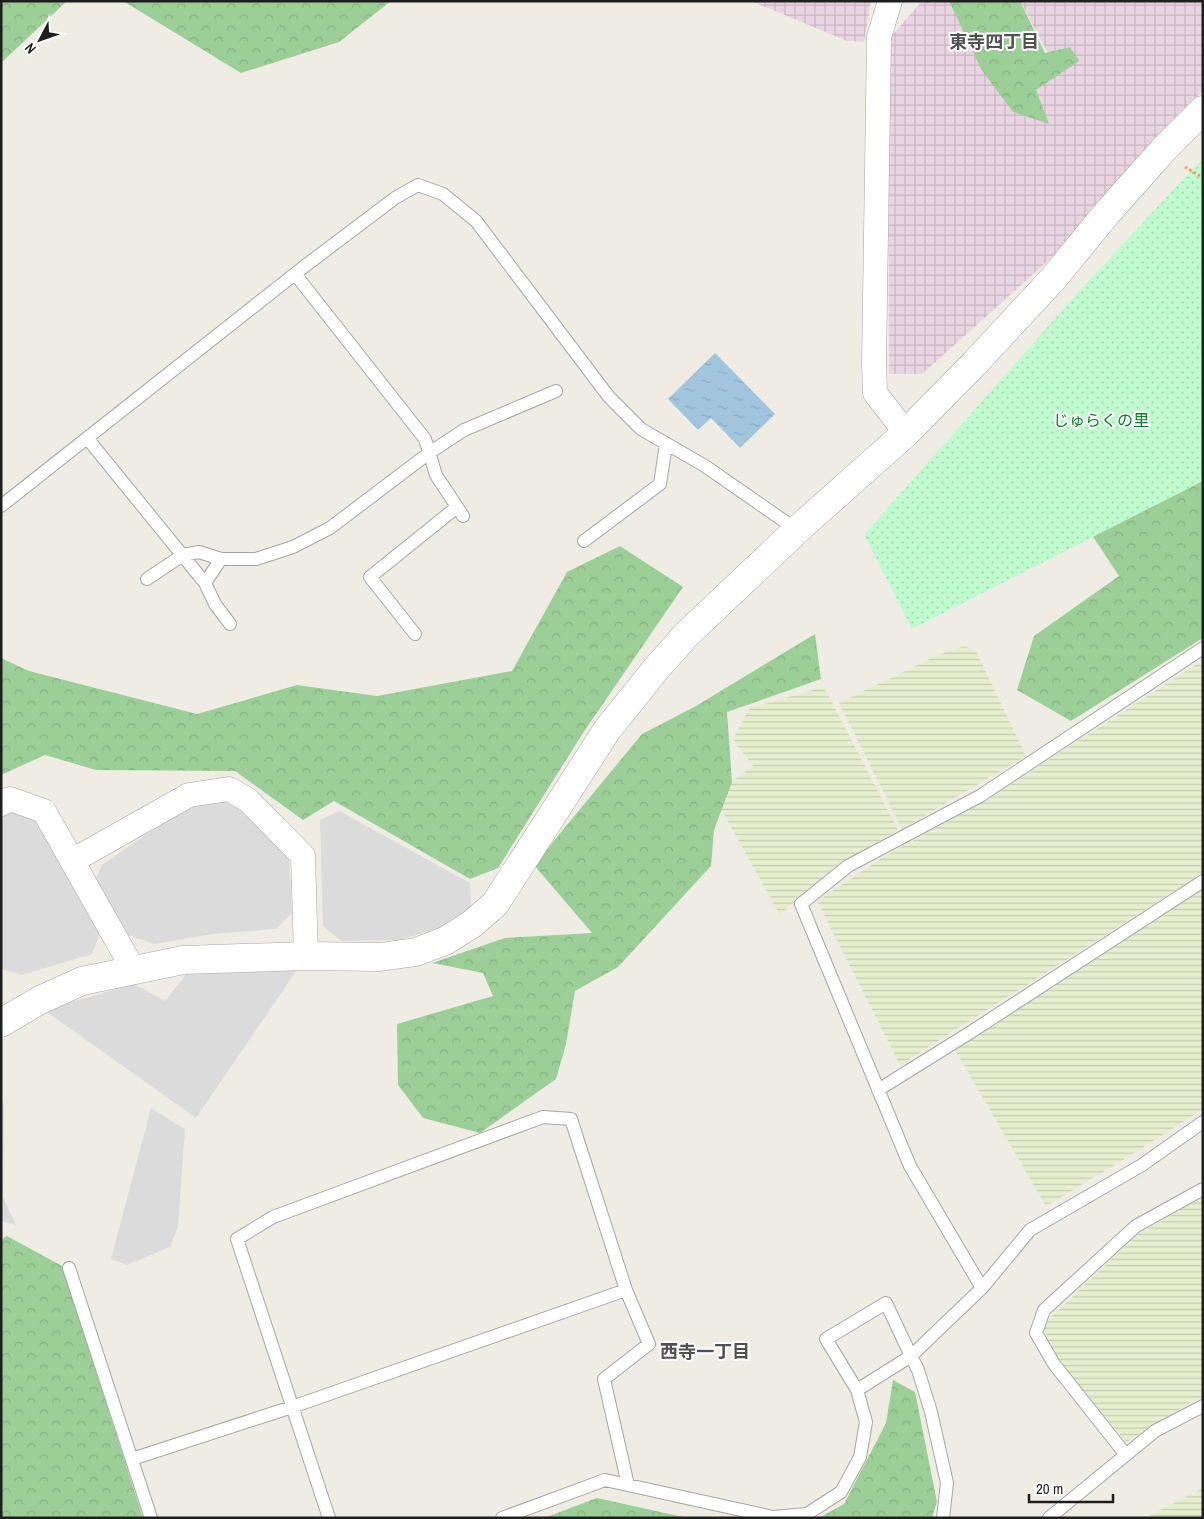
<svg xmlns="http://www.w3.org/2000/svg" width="1204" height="1519" font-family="'Archivo Narrow','Noto Sans JP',sans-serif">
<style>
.residential{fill:#dcdbdb}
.industrial{fill:url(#industrial-grid)}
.farmland{fill:url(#farmland-rules)}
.forest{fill:url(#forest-crowns)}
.park{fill:url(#park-dots)}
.water{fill:url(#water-ripples)}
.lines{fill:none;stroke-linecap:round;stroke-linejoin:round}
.service-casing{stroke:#a5a5a5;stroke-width:14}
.minor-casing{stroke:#a5a5a5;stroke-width:25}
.tertiary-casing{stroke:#a5a5a5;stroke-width:29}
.path{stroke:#fd9466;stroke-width:3;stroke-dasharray:2.5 2.5;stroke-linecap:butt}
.service{stroke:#fff;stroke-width:12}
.minor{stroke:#fff;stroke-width:24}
.tertiary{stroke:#fff;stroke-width:28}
.labels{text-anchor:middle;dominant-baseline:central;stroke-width:4;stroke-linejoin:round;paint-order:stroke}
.park-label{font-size:16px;fill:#097f2a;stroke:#fff}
.neighbourhood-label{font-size:18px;font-weight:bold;fill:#515151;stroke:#fff}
</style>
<defs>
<pattern id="industrial-grid" width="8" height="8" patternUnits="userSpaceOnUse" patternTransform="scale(1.25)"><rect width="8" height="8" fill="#e8d5e1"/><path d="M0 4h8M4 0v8" fill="none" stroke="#c7b6c1"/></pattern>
<pattern id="farmland-rules" width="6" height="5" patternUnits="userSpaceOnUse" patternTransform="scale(1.25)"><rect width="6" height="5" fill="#e6eece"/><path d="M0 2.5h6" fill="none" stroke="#c5ccb0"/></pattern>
<pattern id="forest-crowns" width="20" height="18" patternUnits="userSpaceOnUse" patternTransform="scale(1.25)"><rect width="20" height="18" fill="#9ccf97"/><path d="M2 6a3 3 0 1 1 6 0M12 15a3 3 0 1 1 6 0" fill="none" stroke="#86b182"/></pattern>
<pattern id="park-dots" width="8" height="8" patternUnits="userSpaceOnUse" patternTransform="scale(1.25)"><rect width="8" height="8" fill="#bffbcf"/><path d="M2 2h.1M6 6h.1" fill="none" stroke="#a4d7b1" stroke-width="1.8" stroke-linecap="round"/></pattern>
<pattern id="water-ripples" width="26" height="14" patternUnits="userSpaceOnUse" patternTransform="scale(1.25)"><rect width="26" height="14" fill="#a2c5de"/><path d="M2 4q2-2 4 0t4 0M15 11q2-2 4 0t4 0" fill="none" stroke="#8ba9be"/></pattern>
</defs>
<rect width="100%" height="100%" fill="#efede3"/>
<path class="residential" d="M230,799L289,858L292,913L276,929L213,934L154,944L128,935L95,880L102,865L187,806Z
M5,809L36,819L102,929L92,954L22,975L1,969V811Z
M339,811L470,883L471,906L450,925L400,940L341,941L323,926L320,820Z
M299,967L196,1118L44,1010L134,984L165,1001L188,972Z
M1,1097L4,1106L3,1197L16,1225L1,1221Z
M151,1108L185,1129L178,1227L170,1247L127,1265L111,1259Z"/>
<path class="industrial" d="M751,1H871L864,42L847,41Z
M922,1H962L1057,70L1020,1H1203V90L1060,250L922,374H889L888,40Z"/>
<path class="farmland" d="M964,646L976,651L1026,756L902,829L839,703L938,655Z
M1203,660V873L900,1065L817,901L885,856L985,801Z
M824,687L898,830L835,867L780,915L713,795L753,766L733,739L750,708Z
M1203,889V1109L1123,1160L1046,1206L955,1050Z
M1203,1197V1397L1193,1401L1126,1442L1056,1360L1043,1325L1137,1235Z
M1203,1488V1518H1145Z"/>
<path class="forest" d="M1,1H67L1,63Z
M123,1H391L339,42L241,73Z
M949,1H1020L1045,53L1070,47L1079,61L1036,90L1049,124L1013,112L981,69Z
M1203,459V638L1071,721L1017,690L1034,636L1119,576L1078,514Z
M620,546L683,587L583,733L498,868L470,879L334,801L303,820L235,771L96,770L45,755L1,775V658L29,671L197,714L297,685L377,696L512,671L567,572Z
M815,634L821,679L727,712L732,782L714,830L711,866L618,967L575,991L566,1044L556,1079L480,1133L423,1118L398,1085L397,1024L493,996L483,973L432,963L505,938L592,933L534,865L642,734L696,706Z
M7,1236L62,1266L143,1518H1V1240Z
M893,1380L915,1392L937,1502L932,1518H819L844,1504L886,1423Z
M597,1498L688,1518H544Z"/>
<path class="park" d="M1203,158V481L912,629L864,535L1082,288Z"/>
<path class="water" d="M715,353L775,414L740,448L711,418L698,430L668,399Z"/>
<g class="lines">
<defs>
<path id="service" d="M295,274L425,439L436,475L463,516
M87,438L205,583L215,604L230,624
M1,506L305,266L395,198L418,185L443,194L476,221L609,397L641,429L705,466L797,530
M584,541L660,484L666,444
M147,579L183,555L199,552L221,559
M205,583L221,559H256L293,547L330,528L429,453L464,430L556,391
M415,634L370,577L457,507
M878,1090L971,1032L1203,881
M69,1268L151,1518
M982,1288L1030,1230L1142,1165L1203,1122
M857,1390L826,1339L886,1303L911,1356L982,1288L910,1166L801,904L848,866L980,796L1203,648
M1126,1455L1054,1364L1036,1333L1044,1310L1136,1226L1203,1189
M132,1459L292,1407L626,1290
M329,1518L237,1239L273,1217L543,1117L571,1119L626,1290L649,1344L604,1379L628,1485
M502,1518L605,1480L773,1517L807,1514L841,1492L860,1457L866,1422L857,1390L911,1356L918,1370L931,1412L947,1483L943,1518
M1049,1518L1155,1431L1203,1406"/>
<path id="minor" d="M890,1L879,37L874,364L875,393L906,433
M1,804L10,799L44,811L133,969
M72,861L189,795L229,789L248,800L303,856L306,956"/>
<path id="tertiary" d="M1,1023L40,1000L82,981L183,960L306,956L380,957L416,952L445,941L472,924L495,904L607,730L656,669L686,635L797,530L906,433L974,364L1052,280L1107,213L1164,149L1203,110"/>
</defs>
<use href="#service" class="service-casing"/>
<use href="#minor" class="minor-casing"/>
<use href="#tertiary" class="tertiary-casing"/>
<path class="path" d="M1185,167L1203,178"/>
<use href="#service" class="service"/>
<use href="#minor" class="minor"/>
<use href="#tertiary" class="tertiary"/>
</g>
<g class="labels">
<g class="park-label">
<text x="1101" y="420">じゅらくの里</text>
</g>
<g class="neighbourhood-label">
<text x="994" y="41">東寺四丁目</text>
<text x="705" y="1351">西寺一丁目</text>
</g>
</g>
<rect width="1204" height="1519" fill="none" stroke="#1e1e1e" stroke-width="5"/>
<g transform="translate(40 40) rotate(229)" stroke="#ffffff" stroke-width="4" paint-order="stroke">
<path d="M0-4L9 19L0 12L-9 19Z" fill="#1e1e1e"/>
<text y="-8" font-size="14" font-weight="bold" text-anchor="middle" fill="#1e1e1e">N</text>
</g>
<path d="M1029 1494v8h84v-8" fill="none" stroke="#1e1e1e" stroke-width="2.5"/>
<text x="1036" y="1494" font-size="15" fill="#1e1e1e" stroke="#ffffff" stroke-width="4" paint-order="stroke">20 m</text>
</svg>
